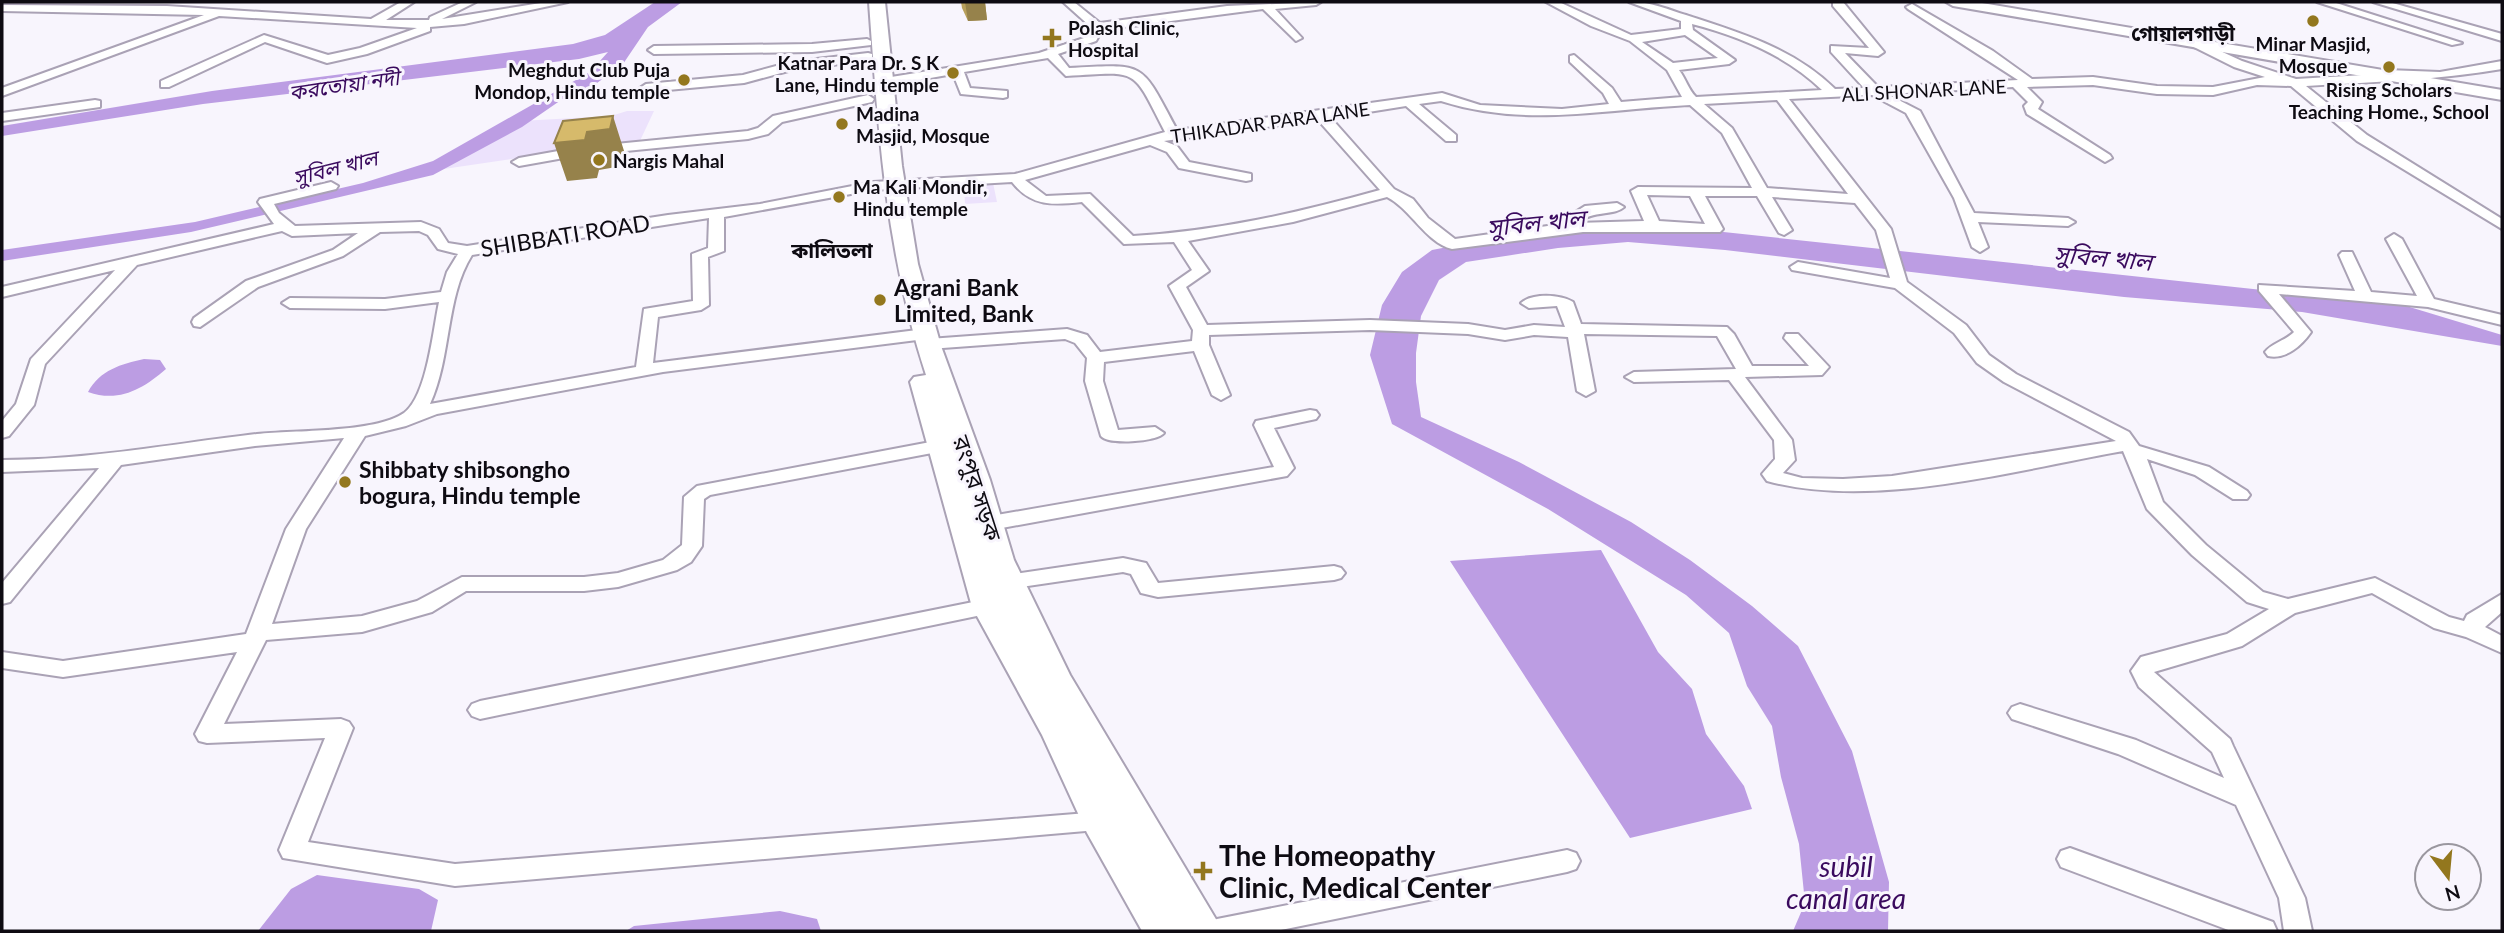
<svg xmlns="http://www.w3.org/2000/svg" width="2504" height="933" font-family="Lato,'Noto Sans Bengali',sans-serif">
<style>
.green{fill:#ece2fc}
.water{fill:#bc9de3}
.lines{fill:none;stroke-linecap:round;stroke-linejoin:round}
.minor-casing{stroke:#aaa2b5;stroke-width:4}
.major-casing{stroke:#aaa2b5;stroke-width:4}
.highway-casing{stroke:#aaa2b5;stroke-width:4}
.minor{fill:#fff;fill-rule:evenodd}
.major{fill:#fff;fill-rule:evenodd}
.highway{fill:#fff;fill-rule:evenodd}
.wall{fill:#b8a05c}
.shaded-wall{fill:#96824b}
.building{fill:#d6ba6b;stroke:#96824b;stroke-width:2}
.poi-dot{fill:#93771e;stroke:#f8f5fd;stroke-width:2.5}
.labels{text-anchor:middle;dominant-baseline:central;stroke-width:6;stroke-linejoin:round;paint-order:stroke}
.far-poi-label{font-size:19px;font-weight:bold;fill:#0e0b12;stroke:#f8f5fd;text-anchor:start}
.far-street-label{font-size:19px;fill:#0e0b12;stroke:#f8f5fd}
.far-neighbourhood-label{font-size:21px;font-weight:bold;fill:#0e0b12;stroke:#f8f5fd}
.far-water-label{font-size:21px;font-style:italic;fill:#3a0a5e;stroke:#f8f5fd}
.street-label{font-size:23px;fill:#0e0b12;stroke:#f8f5fd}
.poi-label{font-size:23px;font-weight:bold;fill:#0e0b12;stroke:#f8f5fd;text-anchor:start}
.water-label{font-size:24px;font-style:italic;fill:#3a0a5e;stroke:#f8f5fd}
.near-poi-label{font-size:28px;font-weight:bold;fill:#0e0b12;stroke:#f8f5fd;text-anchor:start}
.near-water-label{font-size:28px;font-style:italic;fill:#3a0a5e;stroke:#f8f5fd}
</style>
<rect width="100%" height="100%" fill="#f8f5fd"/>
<path class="green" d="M627,111H654L638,145L558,152L437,170L520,121L611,116Z
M993,183L997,202L965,204L964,185Z"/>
<path class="water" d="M655,2H682L648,27L623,64L597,83L564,98L522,127L433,175L191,232L2,261V250L195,222L363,183L433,161L590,72L608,52L579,59L203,104L2,136V126L212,91L573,44L605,35Z
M1686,228L2403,305L2502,335V346L2302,312L2124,297L1725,250L1628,242L1558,248L1466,262L1439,280L1421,316L1416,353V382L1421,417L1519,462L1631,522L1690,560L1752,606L1798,646L1852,751L1889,882L1888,931H1793L1805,903L1799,844L1781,777L1772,726L1747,686L1729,633L1686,595L1548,509L1392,424L1370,355L1382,305L1402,272L1432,250L1515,234Z
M144,359L160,360L166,369C143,389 119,403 88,392C100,370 121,364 144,359Z
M1601,550L1658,652L1692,689L1706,734L1744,786L1752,809L1630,838L1450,561Z
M317,875L419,889L438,900L431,931H258L291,889Z
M780,911L817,919L821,931H626L634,926Z"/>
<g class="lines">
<defs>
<path id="minor" d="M401,2H414L386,20H429L430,17L463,2H476L442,19L547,2H568L464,24L430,27V31L367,54L327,63L265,42L169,87H161V81L264,35L328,55L360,48L417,28L219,16L2,96V88L204,15L2,11V5L167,6L371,19Z
M1063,2H1074L1100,23L1227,6L1321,2L1316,5L1275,9L1302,38L1296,41L1263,9L1102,30L1096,41L1058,54L1069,68C1147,64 1140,61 1177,130L1442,93L1480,105L1562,109L1609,104L1603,93L1570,62V56L1574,55L1612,88L1621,102L1682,97L1667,70L1630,41L1591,26L1546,2H1559L1631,35L1681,29V21L1629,2C1649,1 1667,9 1686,15C1741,33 1793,48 1835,89L1864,88L1831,52V46L1869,48L1833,6V2H1843L1884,52L1878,56L1845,53L1878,87L2018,80L1908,9L1906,7L1912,4L1993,51L2032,79L2093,77L2157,86L2213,87L2265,77L2234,67L2188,44V40L2192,38L2242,61L2296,79L2381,74L2387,70L2440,72L2502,61V69C2437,80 2373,82 2306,86L2367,135L2502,219V229L2357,141L2291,86L2257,85L2213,95L2157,94L2093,85L2027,87L2042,102L2038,109L2110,155L2112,158L2105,162L2027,114L2024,106L2028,102L2013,87L1887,94L1920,111L1974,213L2068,218L2075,222L2068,226L1978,222L1988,247L1980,252L1972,247L1954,198L1906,113L1872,95L1789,99L1891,229L1907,282L1966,325L1989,355L2016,374L2129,432L2139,446L2209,467L2247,491L2250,495L2247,499H2233L2195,475L2147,459L2163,502L2206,545L2263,592L2288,599L2375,578L2449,617L2464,621L2467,615L2502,594V612L2485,627L2502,636V653L2466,637L2434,628L2372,593L2295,613L2242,646L2154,672L2230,739L2233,746L2305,898L2312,931H2284L2279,898L2236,805L2118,754L2012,719L2008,713L2012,707L2020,704L2136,740L2224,778L2212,752L2139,687L2131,671L2141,657L2227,634L2269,609L2247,602L2192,555L2147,509L2123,451C2016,470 1874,510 1767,481L1762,474L1775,459L1774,440L1729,380L1634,382L1625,377L1634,372L1736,369L1717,336L1584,334L1595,391L1586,396L1577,391L1568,337L1534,335L1505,340L1468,334L1370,330L1209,335V345L1230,395L1221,400L1212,395L1194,351L1104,362L1103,381L1118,430L1155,427L1164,433C1157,442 1108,445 1101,436L1085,381L1087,358L1075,343L1065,339L929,349L920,344L929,339L1067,329L1087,335L1100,352L1192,341L1193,330L1169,286L1192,270L1174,242L1124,244L1082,202C1053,205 1032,207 1012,182L873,190L724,217V251L708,257L709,305L701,310L658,317L653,363L925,329L933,334L925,339L663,372L437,414L406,426L365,436L306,529L272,624L362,616L417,601L462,577H584L618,573L663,560L682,545L684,497L697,486L941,440L948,442L950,446L948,450L710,495L704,499L702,546L691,562L677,570L618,587L584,591H466L432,612L362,632L266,640L224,724L341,719L349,722L353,728L308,842L455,864L1100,812L1109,815L1113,822L1109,829L455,886L283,858L279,850L325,738L207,743L199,741L195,734L237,652L63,677L2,668V652L63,661L246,634L286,529L344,438L255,446L121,465L10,602L2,604V583L99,468L2,472V460C88,460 171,444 257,434C294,430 375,433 404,413C427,396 433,330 439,302L385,309L290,308L282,303L290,298L385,299L441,292L447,272L458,254L438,249L428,235L419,231L380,232L343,256L258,287L200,327L194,326L192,322L194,318L246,281L333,250L358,233L292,236L282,231L137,265L45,364L34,405L9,436L2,438V421L16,404L31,359L115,270L2,297V287L274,224L258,202L260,199L331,182L338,186L336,189L274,204L279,213L295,226L421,222L439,229L448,243L467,246L668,215L760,204L873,182L1015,174L1165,132C1131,66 1140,72 1066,76L1048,58L964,72L970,88L1007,91V97L1003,98L961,94L953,74L885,86L879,82L885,78L1039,53L1087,37L1092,28ZM1692,24C1739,36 1787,56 1822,90L1696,97C1688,89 1686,79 1679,70L1729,64L1735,60L1693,30ZM1685,35L1718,58L1673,63L1642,42ZM1777,100L1848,194L1767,188L1732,128L1704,104ZM1441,101C1526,128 1604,109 1690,105L1722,133L1752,188L1638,187L1631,191L1644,221L1576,223C1594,210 1614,216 1624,207L1617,203L1585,206L1555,225L1455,239L1428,218L1413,199L1394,189L1331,118L1406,106L1446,141H1456V135L1419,104ZM1318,120L1380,190C1298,213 1217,231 1133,236L1090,194L1046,196L1025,180L1150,145L1167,152L1179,168L1246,181L1251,180V174L1189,162L1177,146L1164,141ZM1647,195L1690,196L1705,224L1659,221ZM1705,196H1757L1779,233L1784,235L1792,230L1772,197L1855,203L1876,230L1890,278L1798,262L1790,267L1792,270L1895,288L1954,333L1977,363L2004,382L2116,441L1892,476L1843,479L1802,478L1783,473L1795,460L1792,440L1745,377L1822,375L1829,367L1798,334H1786L1784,338L1809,366H1752L1734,334L1727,327L1581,324L1573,302C1560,294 1532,293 1521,303L1529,308L1557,306L1565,327L1534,325L1505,330L1468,324L1370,320L1207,325L1186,287L1209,271L1188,241L1293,222L1387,197C1411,209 1425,242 1452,249L1583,232H1720L1723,229ZM709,218L708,248L692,254L693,301L644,309L636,367L430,404C452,356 445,298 472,255Z
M2317,2H2333L2462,43L2452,45Z
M2373,2H2389L2502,34V41Z
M867,39L871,41V45L812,52L654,54L648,50L654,46L812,44Z
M868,53L872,54V60L792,70L744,83L646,92L640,88L646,84L743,75L791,62Z
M868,95L874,99L872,102L782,122L768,134L748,139L575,156L519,166L512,162L519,158L575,148L748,131L758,128L773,116Z
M95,100L100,101V107L2,121V113Z
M2394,234L2402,239L2434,299L2502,315V325L2428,307L2279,294L2311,332C2302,345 2286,360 2268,356L2265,352C2272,343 2285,341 2294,332L2259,291V285L2355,291L2339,255L2342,252H2352L2371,292L2417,296L2386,239Z
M1310,410L1316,411L1319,415L1316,419L1274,428L1294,468L1287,476L991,530L981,523L991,516L1274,467L1254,425L1256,421Z
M1123,558L1146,563L1158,583L1334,566L1341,568L1345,573L1341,578L1334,580L1158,597L1141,593L1131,574L1123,572L1007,589L999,587L996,582L999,577L1007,575Z
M988,599L996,602L999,607L996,612L480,719L472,716L468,710L472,704L480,701Z
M2070,848L2273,922L2277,931H2231L2061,867L2057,859L2061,851Z
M1567,850L1576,853L1580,861L1576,869L1567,872L1276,931H1203L1207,922L1217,919Z"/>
<path id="major" d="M1946,2H1976L2502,90V100L1953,6Z"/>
<path id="highway" d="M869,2H885L902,166L918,264L941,346L990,480L1014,560L1070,675L1223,931H1142L1087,833L1042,735L972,607L910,382L914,377L926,375C886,253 878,129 869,2Z"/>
</defs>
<use href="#minor" class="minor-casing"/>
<use href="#major" class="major-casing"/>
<use href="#highway" class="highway-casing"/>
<use href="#minor" class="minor"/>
<use href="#major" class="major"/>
<use href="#highway" class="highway"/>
</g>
<path class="wall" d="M961,2H985L987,20L968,21L962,8Z"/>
<path class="shaded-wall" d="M965,2H985L987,20L968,21Z
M613,116L625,154L622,166L599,170L597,178L567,181L554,143L587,132Z"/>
<path class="building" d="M613,116L610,129L587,132L585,140L554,143L563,121Z"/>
<g class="poi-dot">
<circle cx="2313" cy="21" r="7"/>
<path d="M1048.5 27.5h7v7h7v7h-7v7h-7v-7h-7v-7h7z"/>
<circle cx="2389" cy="67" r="7"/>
<circle cx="953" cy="73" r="7"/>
<circle cx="684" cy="80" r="7"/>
<circle cx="842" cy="124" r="7"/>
<circle cx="599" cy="160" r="7"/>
<circle cx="839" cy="197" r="7"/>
<circle cx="880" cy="300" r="7"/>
<circle cx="345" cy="482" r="7"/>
<path d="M1199.5 860.5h7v7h7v7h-7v7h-7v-7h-7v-7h7z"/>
</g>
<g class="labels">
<g class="far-poi-label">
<text x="1068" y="27">Polash Clinic,<tspan x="1068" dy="22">Hospital</tspan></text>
<text x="2313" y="43" text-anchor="middle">Minar Masjid,<tspan x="2313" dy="22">Mosque</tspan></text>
<text x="939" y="62" text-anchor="end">Katnar Para Dr. S K<tspan x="939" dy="22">Lane, Hindu temple</tspan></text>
<text x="670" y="69" text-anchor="end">Meghdut Club Puja<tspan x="670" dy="22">Mondop, Hindu temple</tspan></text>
<text x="2389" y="89" text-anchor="middle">Rising Scholars<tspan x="2389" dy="22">Teaching Home., School</tspan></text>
<text x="856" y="113">Madina<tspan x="856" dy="22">Masjid, Mosque</tspan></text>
<text x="613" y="160">Nargis Mahal</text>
<text x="853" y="186">Ma Kali Mondir,<tspan x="853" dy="22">Hindu temple</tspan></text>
</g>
<g class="far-street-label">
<text transform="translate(1924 90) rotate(-3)">ALI SHONAR LANE</text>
<text transform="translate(1270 122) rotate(-8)">THIKADAR PARA LANE</text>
</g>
<g class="far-neighbourhood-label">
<text x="2183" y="32">গোয়ালগাড়ী</text>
<text x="832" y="249">কালিতলা</text>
</g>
<g class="far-water-label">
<text transform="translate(344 84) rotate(-8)">করতোয়া নদী</text>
<text transform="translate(335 167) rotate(-14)">সুবিল খাল</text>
</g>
<g class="street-label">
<text transform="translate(565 235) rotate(-9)">SHIBBATI ROAD</text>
<text transform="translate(978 488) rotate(72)">রংপুর সড়ক</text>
</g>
<g class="poi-label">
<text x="894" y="287">Agrani Bank<tspan x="894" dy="26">Limited, Bank</tspan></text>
<text x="359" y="469">Shibbaty shibsongho<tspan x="359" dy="26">bogura, Hindu temple</tspan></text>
</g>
<g class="water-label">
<text transform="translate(1536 222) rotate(-6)">সুবিল খাল</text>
<text transform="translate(2103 257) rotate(5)">সুবিল খাল</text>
</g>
<g class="near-poi-label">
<text x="1219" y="855">The Homeopathy<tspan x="1219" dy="32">Clinic, Medical Center</tspan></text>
</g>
<g class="near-water-label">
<text x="1846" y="866">subil<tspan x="1846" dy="32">canal area</tspan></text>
</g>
</g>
<rect width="2504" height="933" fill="none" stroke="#0e0b12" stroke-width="7"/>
<g transform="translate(2448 877) rotate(164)"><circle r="33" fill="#f8f5fd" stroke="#9a979f" stroke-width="2"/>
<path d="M0-5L12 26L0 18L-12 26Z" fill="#93771e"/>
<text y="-10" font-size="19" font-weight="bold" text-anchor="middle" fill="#0e0b12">N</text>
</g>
</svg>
